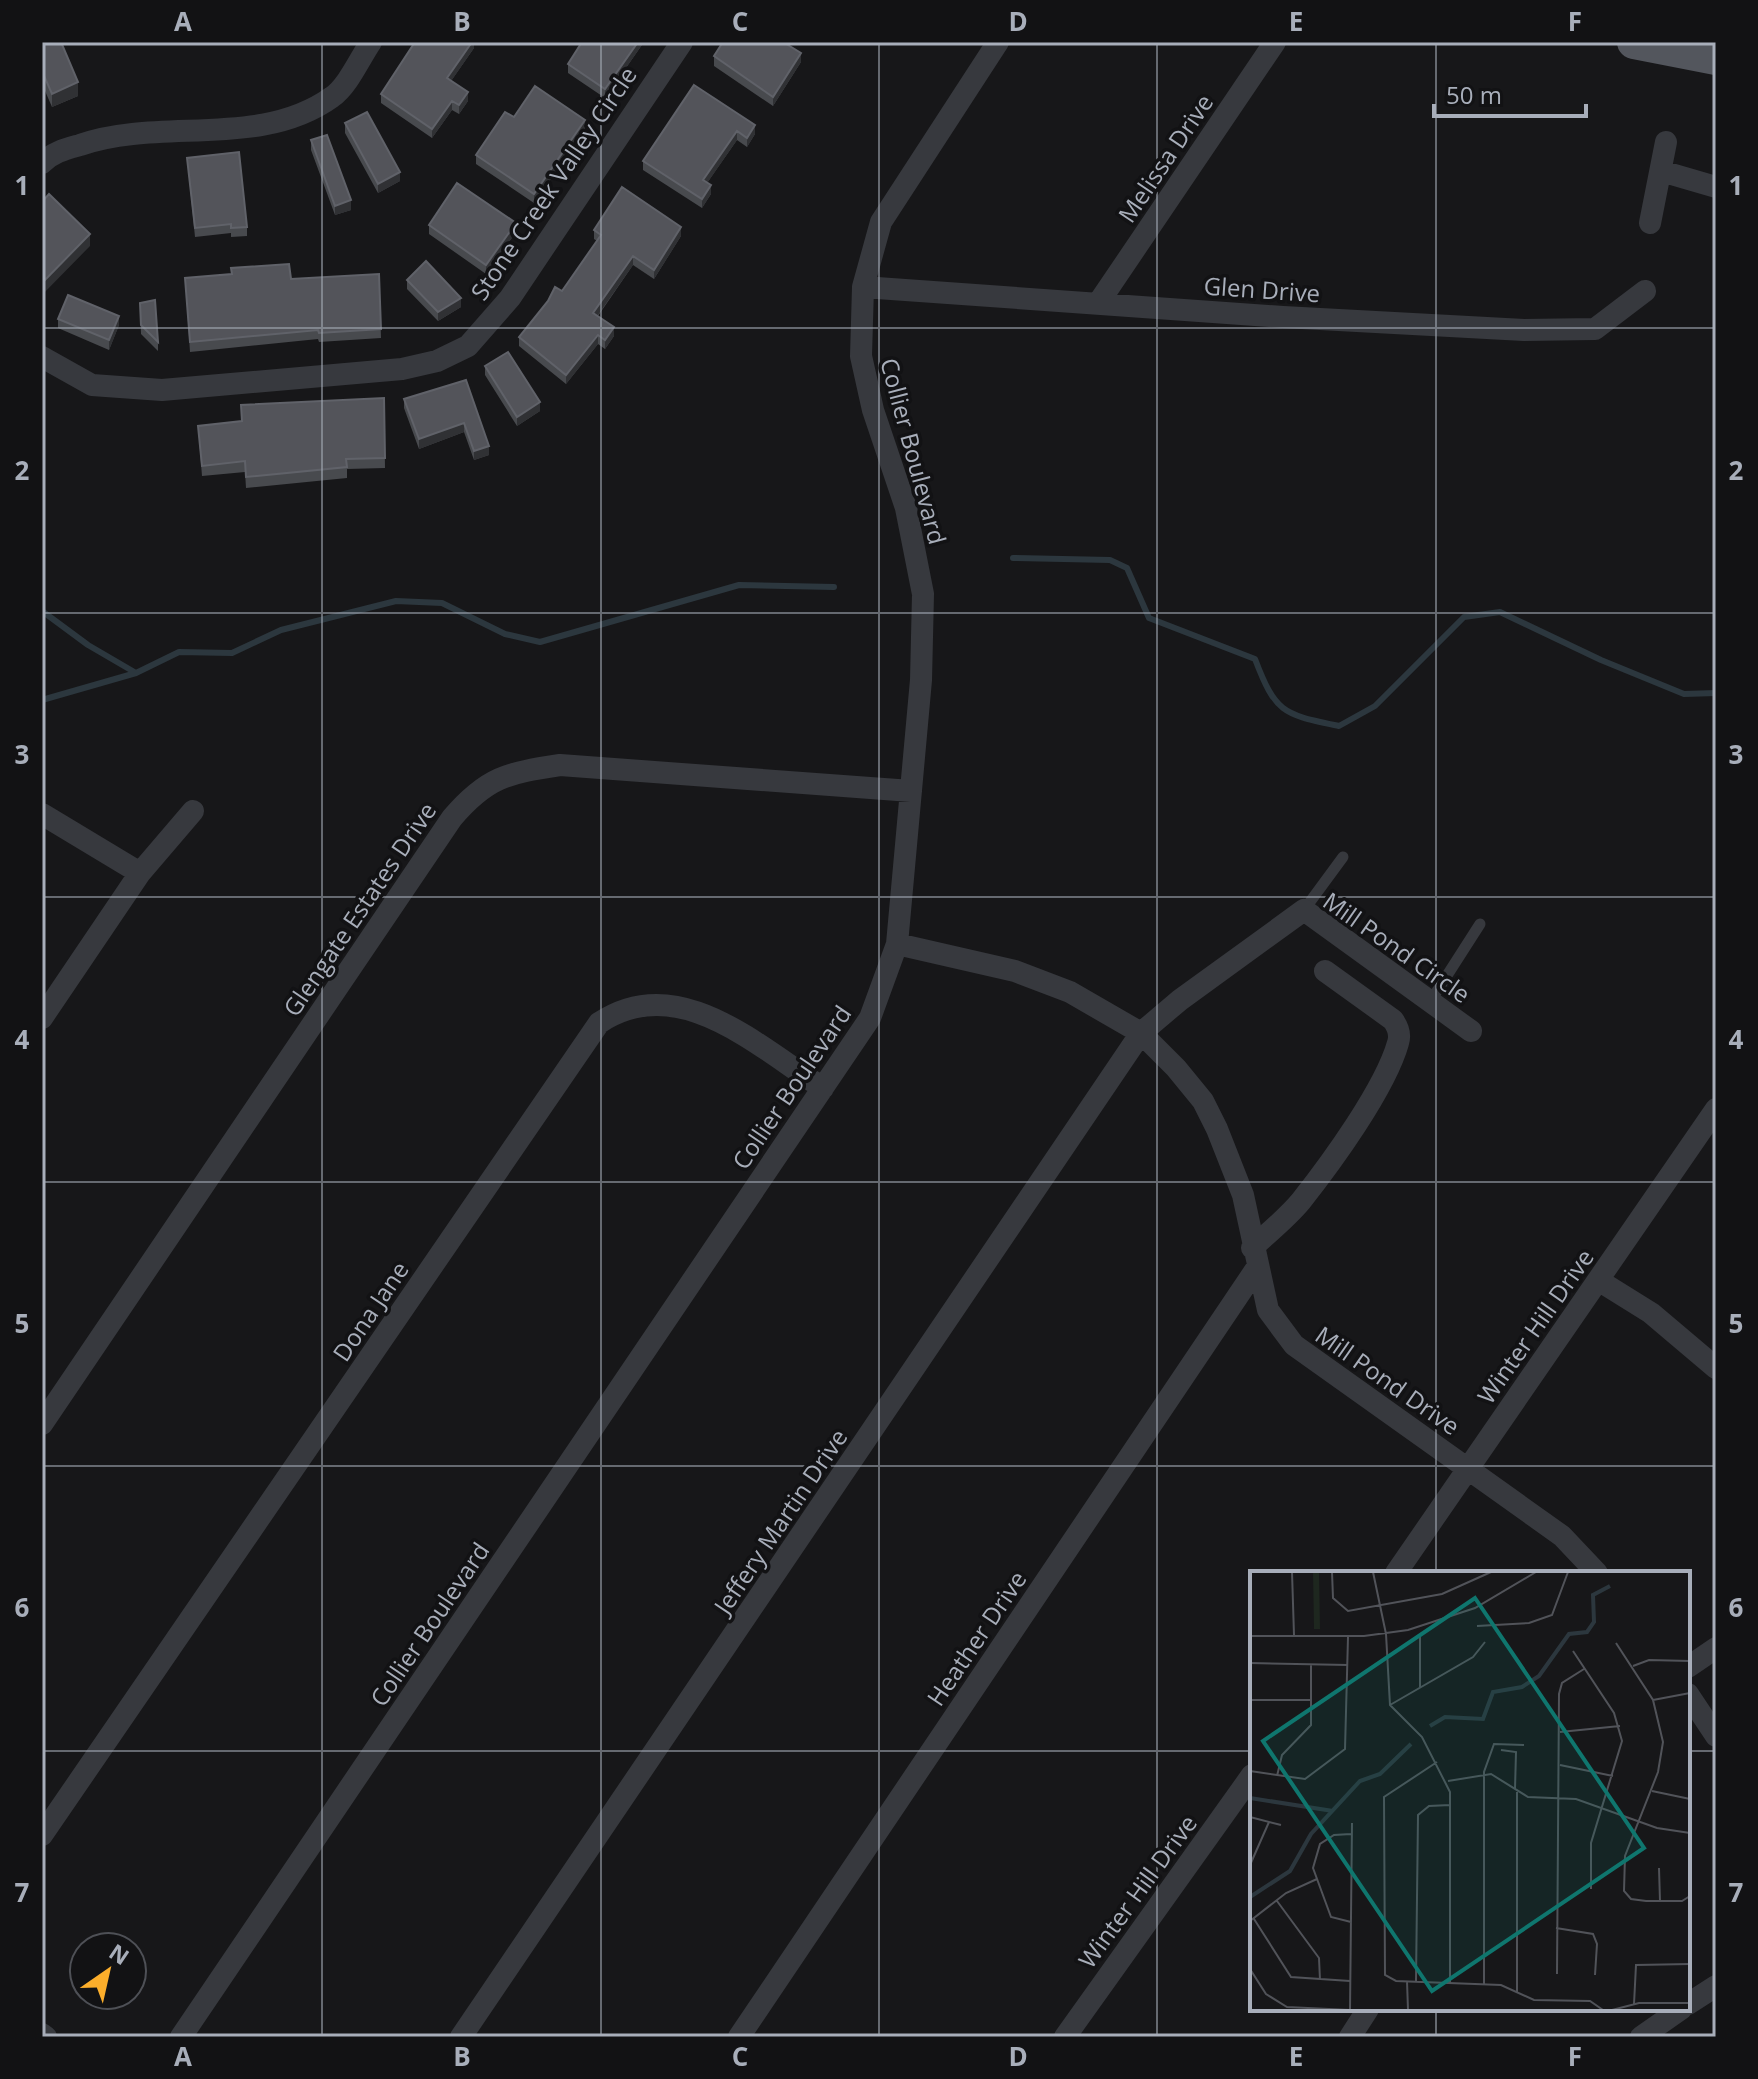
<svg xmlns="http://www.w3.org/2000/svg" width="1758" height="2079" font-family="'Open Sans',sans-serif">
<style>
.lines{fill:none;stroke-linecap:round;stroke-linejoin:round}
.stream{stroke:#2c373e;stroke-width:6}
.lane{stroke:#37393e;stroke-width:11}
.street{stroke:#37393e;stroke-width:22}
.primary{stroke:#53565d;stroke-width:34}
.wall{fill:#484a4e}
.shaded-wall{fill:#303134}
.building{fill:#53545a;stroke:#606269;stroke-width:2}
.grid{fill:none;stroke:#a8aeba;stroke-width:2;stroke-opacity:0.55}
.labels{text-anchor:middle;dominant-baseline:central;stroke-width:7;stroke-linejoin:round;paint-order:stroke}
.street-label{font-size:24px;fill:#a8aeba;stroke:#121214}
.inset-river{fill:none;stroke:#2c373e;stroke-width:4}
.inset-road{fill:none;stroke:#515359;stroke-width:2}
.view{fill:#0f766e;fill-opacity:0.15;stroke:#0f766e;stroke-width:4}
.inset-edge{fill:none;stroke:#a8aeba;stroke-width:4}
.neatline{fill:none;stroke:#a8aeba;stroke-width:3}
.grid-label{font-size:26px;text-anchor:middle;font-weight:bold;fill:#a8aeba}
</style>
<rect width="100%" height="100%" fill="#171719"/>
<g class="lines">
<path class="stream" d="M1013,558L1110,560L1127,568L1149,618L1255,659C1276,714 1283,714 1339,726L1375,706L1464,617L1500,612L1601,660L1684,694L1716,693
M42,611L88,645L136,673
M42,700L136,673L179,652L232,653L281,630L396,601L442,603L505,634L540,642L739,585L834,587"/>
<path class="lane" d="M1304,910L1343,857
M1430,1002L1480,924"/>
<path class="street" d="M42,163C53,152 66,149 80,145C161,117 260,149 332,97C348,86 360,58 371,42
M1661,171L1716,187
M1650,223L1666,142
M863,287L1283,317L1524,330L1595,329L1645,291
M1099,302L1275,42
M42,357L92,385L162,390L402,369L437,361L468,346L510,298L682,42
M42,814L140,873
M897,944L1015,971L1070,992L1141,1033L1176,1068L1203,1101L1217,1129L1243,1195L1268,1310L1294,1345L1562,1536L1597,1573
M42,1018L140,873L193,811
M1252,1248C1268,1233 1287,1218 1301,1201C1331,1163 1385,1089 1398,1043C1401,1034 1398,1027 1393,1020L1325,971
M1598,1280L1651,1313L1716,1368
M42,1424L452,818C487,777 507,773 560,765L911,791
M1396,1573L1716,1109
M1688,1667L1716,1648
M1688,1694L1716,1736
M42,1835L599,1023C678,970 757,1046 823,1088
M1688,2004L1716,1986
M42,2034L46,2037
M181,2037L870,1018L897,944L921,680L923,594L906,508L873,410L861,356L863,287L881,222L998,42
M461,2037L1141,1033L1180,1000L1304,910L1471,1031
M739,2037L1256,1269
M1065,2037L1252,1775
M1350,2037L1368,2009
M1641,2037L1681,2009"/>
<path class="primary" d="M1634,42L1716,58"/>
</g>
<path class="wall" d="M42,42L78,96L52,107L42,84Z
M474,42V48L451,81L468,101L459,114L452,110L432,138L381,103V94Z
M644,42L605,98L568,73V64Z
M714,56L801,62L773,106L714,66Z
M694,85L755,134L747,147L737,140L707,183L711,194L702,208L643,170V161Z
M345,123L400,181L378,193L345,133Z
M585,130L534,203L476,164V155Z
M311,140L351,210L335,215L311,150Z
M187,158L247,227V236L231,237V233L195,237Z
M429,225L516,232L486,274L429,234Z
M594,230L681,236L654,279L633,265L598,316L614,336L605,349L598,344L566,384L519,346V337L562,291L597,241L594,239Z
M379,274L381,338L319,342L318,339L190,352L185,278L291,279Z
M407,280L461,307L438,321L407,289Z
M140,303L158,342V351L141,334Z
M58,319L119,325L109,350L58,328Z
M485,366L540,411L517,426L485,375Z
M466,380L489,455L474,460L464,432L419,449L404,408V399Z
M384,398L385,468L347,469V478L246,488L245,472L202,476L198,426L241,422V405Z"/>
<path class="shaded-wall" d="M472,42H474V48L447,87V78Z
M638,42H644L605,98V89Z
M801,53V62L773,106V97Z
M78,82V96L52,107V94Z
M468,92V101L459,114V105Z
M452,101V110L432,138V129Z
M585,120V130L534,203V194Z
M755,125V134L747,147V138Z
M737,131V140L703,189V180Z
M400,172V181L378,193V184Z
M711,185V194L702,208V199Z
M351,200V210L335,215V206Z
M516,223V232L486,274V265Z
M681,227V236L654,279V270Z
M90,234V246L42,295V283Z
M633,256V265L593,322V313Z
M461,298V307L438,321V312Z
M119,316V325L109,350V340Z
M614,327V336L605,349V340Z
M598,335V344L566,384V375Z
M540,402V411L517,426V417Z
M464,423V432L419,449V439Z
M489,446V455L474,460V451Z"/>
<path class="building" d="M42,42H61L78,82L52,94L42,71Z
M415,42H472L447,78L468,92L459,105L452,101L432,129L381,94Z
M582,42H638L605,89L568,64Z
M723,42H783L801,53L773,97L714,56Z
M694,85L755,125L747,138L737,131L703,180L711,185L702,199L643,161Z
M535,86L585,120L534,194L476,155L505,112L514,117Z
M367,112L400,172L378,184L345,123Z
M327,135L351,200L335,206L311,140Z
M239,152L247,227L231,228V224L195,228L187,158Z
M457,183L516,223L486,265L429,225Z
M622,187L681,227L654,270L633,256L593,313L614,327L605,340L598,335L566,375L519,337L548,301L555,287L562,291L601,235L594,230Z
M49,194L90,234L42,283V202Z
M426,261L461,298L438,312L407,280Z
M289,264L291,279L379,274L381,329L319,333L318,330L190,342L185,278L232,274L231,268Z
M68,295L119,316L109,340L58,319Z
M155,300L158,342L141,325L140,303Z
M508,352L540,402L517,417L485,366Z
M466,380L489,446L474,451L464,423L419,439L404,399Z
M384,398L385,458L346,459L347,467L246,477L245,461L202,466L198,426L242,421L241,405Z"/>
<path class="grid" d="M322,42V2037M601,42V2037M879,42V2037M1157,42V2037M1436,42V1573M42,328H1716M42,613H1716M42,897H1716M42,1182H1716M42,1466H1716M42,1751H1252M1688,1751H1716M1436,2009V2037"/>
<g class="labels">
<g class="street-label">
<text transform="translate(1165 158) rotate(-56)">Melissa Drive</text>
<text transform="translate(553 183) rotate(-56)">Stone Creek Valley Circle</text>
<text transform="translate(1262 289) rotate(4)">Glen Drive</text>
<text transform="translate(914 451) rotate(75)">Collier Boulevard</text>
<text transform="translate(359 909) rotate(-56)">Glengate Estates Drive</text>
<text transform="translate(1397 947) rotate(35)">Mill Pond Circle</text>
<text transform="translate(791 1087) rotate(-56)">Collier Boulevard</text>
<text transform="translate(370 1311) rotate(-56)">Dona Jane</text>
<text transform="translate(1535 1326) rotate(-55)">Winter Hill Drive</text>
<text transform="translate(1388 1380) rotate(35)">Mill Pond Drive</text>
<text transform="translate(780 1521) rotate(-56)">Jeffery Martin Drive</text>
<text transform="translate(429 1624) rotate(-56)">Collier Boulevard</text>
<text transform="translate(976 1638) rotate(-56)">Heather Drive</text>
<text transform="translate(1137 1891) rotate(-54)">Winter Hill Drive</text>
</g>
</g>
<g transform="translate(1250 1571)">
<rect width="440" height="440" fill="#171719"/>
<path d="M63,1H69L70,58H64Z" fill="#1e271f"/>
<path class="inset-river" d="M180,155L195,146L233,148L243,121L272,116L289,105L319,63L337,61L344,51L343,24L360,15M0,227L83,240M0,326L40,300L61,263L110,210L130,203L161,173"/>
<path class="inset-road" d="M42,1L44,64M82,1L83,27L98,40L192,23L241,1M123,1L136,63L140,134L172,166L200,221V412M227,55L279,52L302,44L318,1M0,65H114L158,59L225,37L286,1M366,72L403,129L413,171L408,201L375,285L374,320L381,328L396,330H432L440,325M323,80L364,142L372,170L341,272V318M0,92L98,94M383,95L399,89L440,90M170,116V66M0,129H61M403,129L440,122M140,134L223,86L235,71M310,161L370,155M251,179L266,181L265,218M187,191L134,226L135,404L146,410L251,414L284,429L340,430L353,439M310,194L363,205M0,200L55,208L95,178L98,66M27,205L32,184L61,154V94M198,210L241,203L278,226L326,228L407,257L440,262M402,220L440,228M267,221V421M0,246L31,254M0,294L19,251M409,297L410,330M27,330L69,387L70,409M4,348L41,406L100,410M0,350L36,322L67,308M101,351L81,346L63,297L70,273L84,264L101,263M306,357L343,363L347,373L345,404M0,398L16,423L37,436L100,439M307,403L309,123L312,112L334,98M157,410L158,439M166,410L168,244L179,235L200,234M234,414V201L244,173L274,174M384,433L386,394L440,393M100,439L102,252M362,439L389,432H440"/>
<path class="view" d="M225,27L394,277L182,420L13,170Z"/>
<rect width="440" height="440" class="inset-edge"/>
</g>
<rect width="1758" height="2079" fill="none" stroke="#121214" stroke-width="88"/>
<g transform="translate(108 1971) rotate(34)"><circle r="38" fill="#121214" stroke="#4e5056" stroke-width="2"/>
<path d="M0-6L14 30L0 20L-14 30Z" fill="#fcae2b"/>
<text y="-12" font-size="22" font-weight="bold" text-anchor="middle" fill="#a8aeba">N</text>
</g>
<path d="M1434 104v12h152v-12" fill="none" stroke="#a8aeba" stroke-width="4"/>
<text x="1446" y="104" font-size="24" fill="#a8aeba" stroke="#121214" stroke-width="6" paint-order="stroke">50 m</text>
<rect x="44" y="44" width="1670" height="1991" class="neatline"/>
<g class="grid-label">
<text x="183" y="31">A</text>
<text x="462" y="31">B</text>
<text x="740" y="31">C</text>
<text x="1018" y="31">D</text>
<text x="1296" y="31">E</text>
<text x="1575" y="31">F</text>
<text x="22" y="195">1</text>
<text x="1736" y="195">1</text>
<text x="22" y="480">2</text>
<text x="1736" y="480">2</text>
<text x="22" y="764">3</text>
<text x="1736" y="764">3</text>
<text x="22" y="1049">4</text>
<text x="1736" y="1049">4</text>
<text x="22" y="1333">5</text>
<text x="1736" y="1333">5</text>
<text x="22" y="1617">6</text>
<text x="1736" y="1617">6</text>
<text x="22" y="1902">7</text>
<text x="1736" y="1902">7</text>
<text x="183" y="2066">A</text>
<text x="462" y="2066">B</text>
<text x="740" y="2066">C</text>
<text x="1018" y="2066">D</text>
<text x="1296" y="2066">E</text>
<text x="1575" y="2066">F</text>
</g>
</svg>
